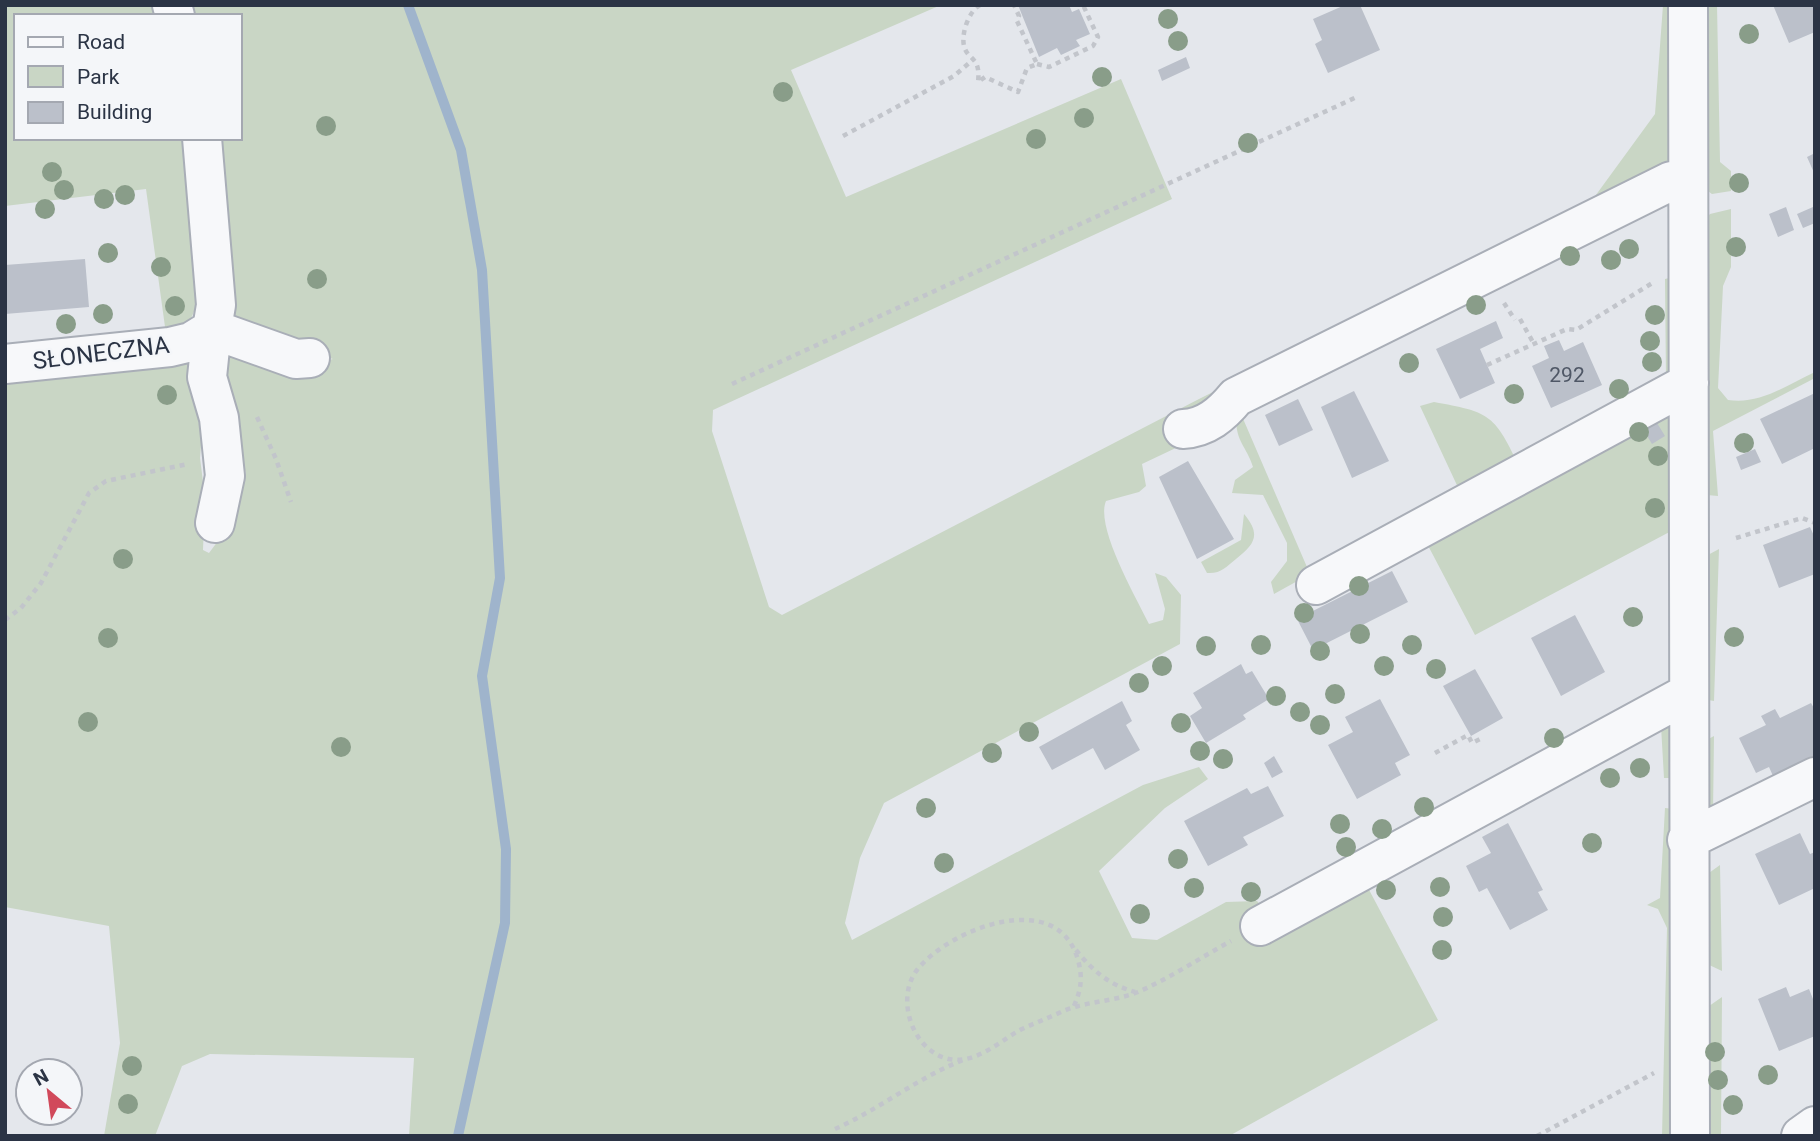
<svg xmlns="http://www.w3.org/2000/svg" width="1820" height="1141" font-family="Roboto,sans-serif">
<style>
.green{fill:#c9d6c5}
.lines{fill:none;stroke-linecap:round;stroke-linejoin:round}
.stream{stroke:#9fb4cc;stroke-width:10}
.building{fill:#bbc0ca}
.minor-casing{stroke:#a9aeb7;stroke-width:42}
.path{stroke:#c2c5cb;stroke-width:4.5;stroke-dasharray:5 5;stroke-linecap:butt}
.minor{stroke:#f7f8fa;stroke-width:38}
.tree{fill:#899d89}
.labels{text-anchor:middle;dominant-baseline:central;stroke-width:5;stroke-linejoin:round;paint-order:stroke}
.number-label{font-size:21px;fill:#4f5766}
.street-label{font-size:24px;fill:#2b3445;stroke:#f4f6f9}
</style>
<rect width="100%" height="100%" fill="#e4e7ec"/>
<path class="green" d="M5,5H163L166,16H16V138H191L199,300L189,323L166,334L146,189L5,206Z
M181,5H941L791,70L846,197L1121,79L1172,199L713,410L712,431L769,607L782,615L1199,399L1584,206L1593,199L1655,114L1663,5H1677L1679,164L1675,170L1221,397C1206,421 1193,412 1172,424L1180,446L1142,464L1146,486L1139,492L1106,501C1095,527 1136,597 1149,624L1163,620L1165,609L1155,573L1166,577L1181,595L1180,644L884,803L860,858L845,923L852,940L1143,785L1199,767L1208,779L1165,808L1099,871L1132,938L1157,940L1226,902L1257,901L1264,909L1286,897L1290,902L1289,916H1298L1661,719L1681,718L1678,778H1664L1661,726L1367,886L1438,1020L1229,1136H409L414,1058L210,1054L182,1066L155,1136H104L120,1043L109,926L5,907V374L169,358L199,350L195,380L204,408L200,458L205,498L203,550L209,553L224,533L227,509L246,474L222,374L228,348L266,359L286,370L333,359L226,324L218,196L211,138H240V16H185Z
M1708,5H1717L1720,162L1731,171V191L1712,194L1705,189Z
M1731,209V267L1723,286L1718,388L1728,400C1760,405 1787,385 1815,372V378L1713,431L1718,496L1707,495L1701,224L1710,214Z
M1677,276L1679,375L1666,382L1665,279Z
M1434,402C1488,412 1494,413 1518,464L1462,496L1420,406Z
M1677,405V528L1475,635L1423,536Z
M1241,414L1310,574L1274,594L1271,582L1287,561V543L1263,495L1232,493L1235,480L1253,467C1246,445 1236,443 1236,417Z
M1244,514C1262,535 1254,545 1236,559C1226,567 1221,574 1207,573L1201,562L1241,540Z
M1719,549L1714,701L1702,699L1706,556Z
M1714,736L1713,814L1705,817L1701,743Z
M1665,808L1674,809L1677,1136H1662L1667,928L1658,909L1647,905L1660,898Z
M1720,865L1722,971L1705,963L1702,878Z
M1722,997L1721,1136H1700L1702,1011Z"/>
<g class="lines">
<path class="stream" d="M408,5L461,150L482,270L500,578L482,676L506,849L505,923L458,1136"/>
</g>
<path class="building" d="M1018,5H1069L1072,12L1079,9L1090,34L1076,40L1080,46L1061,55L1057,48L1039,57Z
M1345,5H1360L1380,50L1328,73L1315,44L1322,40L1313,19Z
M1773,5H1815V32L1789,43Z
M1186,57L1190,68L1162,81L1158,70Z
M1815,153V175L1807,157Z
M1786,207L1794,230L1778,237L1769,214Z
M1813,207L1815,223L1803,228L1797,214Z
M85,259L89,307L5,314V265Z
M1496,321L1503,338L1480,349L1495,383L1460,399L1436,349Z
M1559,340L1564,351L1583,342L1602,385L1551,408L1532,366L1549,358L1544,346Z
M1354,391L1389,461L1352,478L1321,407Z
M1815,393V448L1782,464L1760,419Z
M1298,399L1313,430L1279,446L1265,415Z
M1654,418L1665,436L1652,444L1641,426Z
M1755,449L1761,462L1741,470L1736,457Z
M1188,461L1234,539L1197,559L1159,477Z
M1810,527L1815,538V574L1779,588L1763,545Z
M1392,571L1408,602L1313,650L1297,619Z
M1575,615L1605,672L1561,696L1531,638Z
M1241,664L1246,674L1252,671L1269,699L1243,715L1246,719L1206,743L1190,716L1202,708L1193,693Z
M1475,669L1503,718L1471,736L1443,686Z
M1380,699L1410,755L1395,763L1401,775L1357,799L1328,745L1353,732L1345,717Z
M1122,701L1132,721L1126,725L1140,750L1105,770L1093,748L1052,770L1039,747Z
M1811,703L1815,710V756L1773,776L1769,767L1756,773L1739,738L1766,725L1761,716L1775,709L1780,718Z
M1274,756L1283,772L1272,778L1264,763Z
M1268,786L1284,816L1243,837L1248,845L1208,866L1184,821L1247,788L1251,794Z
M1508,823L1543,890L1538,892L1548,910L1510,930L1487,888L1479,892L1466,866L1491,853L1482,837Z
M1800,833L1810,854L1815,852V888L1779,905L1755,854Z
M1786,987L1790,997L1809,989L1815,1004V1036L1779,1051L1758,999Z"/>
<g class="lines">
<defs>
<path id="minor" d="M172,5L175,16
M1688,5L1690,1136
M5,364L170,347L191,342L212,329L216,305L202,138
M1183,429C1206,428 1222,414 1236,397L1671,181L1688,179
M215,523L225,476L219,418L207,377L212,329L296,359L310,358
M1316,585L1689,383
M1687,840L1815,777
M1260,926L1689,693
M1801,1136L1815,1126"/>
</defs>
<use href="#minor" class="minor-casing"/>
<path class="path" d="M980,5C969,11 961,33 964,46C968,61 981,56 978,82L985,77L1018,92L1027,68L1037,64L1017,21L1019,16L1014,5
M1037,64L1049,67L1093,46L1098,37L1083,5
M843,136L954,76L975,58
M1504,303L1515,320
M1520,319L1534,344
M1487,365L1567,329L1576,330L1654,282
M732,384L1359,96
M257,417L276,459L291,502
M1736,538L1802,518L1815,523
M5,620L21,608L41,583L89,493L106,481L188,464
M1435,753L1468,735L1472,743L1482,738
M1076,950C1094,972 1108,984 1135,992
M1074,1006C1081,990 1083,978 1078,960C1058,887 950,928 917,970C891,1004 920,1068 966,1059C988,1054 1003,1039 1022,1029C1035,1023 1048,1018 1061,1012C1085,1001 1113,1002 1138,992C1170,978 1200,958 1231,941
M835,1129C880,1109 917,1078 963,1060
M1537,1136L1654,1073"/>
<use href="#minor" class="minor"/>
</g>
<g class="tree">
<circle cx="1168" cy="19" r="10"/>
<circle cx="1749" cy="34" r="10"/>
<circle cx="1178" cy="41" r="10"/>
<circle cx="1102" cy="77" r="10"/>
<circle cx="783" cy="92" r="10"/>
<circle cx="1084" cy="118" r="10"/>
<circle cx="326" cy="126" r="10"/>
<circle cx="1036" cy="139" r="10"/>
<circle cx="1248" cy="143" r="10"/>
<circle cx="52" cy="172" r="10"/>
<circle cx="1739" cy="183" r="10"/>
<circle cx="64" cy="190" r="10"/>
<circle cx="125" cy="195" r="10"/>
<circle cx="104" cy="199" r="10"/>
<circle cx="45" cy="209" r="10"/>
<circle cx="1736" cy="247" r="10"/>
<circle cx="1629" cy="249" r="10"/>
<circle cx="108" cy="253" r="10"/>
<circle cx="1570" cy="256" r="10"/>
<circle cx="1611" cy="260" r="10"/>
<circle cx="161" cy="267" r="10"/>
<circle cx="317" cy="279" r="10"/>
<circle cx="1476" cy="305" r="10"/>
<circle cx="175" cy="306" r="10"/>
<circle cx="103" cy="314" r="10"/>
<circle cx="1655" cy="315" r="10"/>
<circle cx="66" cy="324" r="10"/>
<circle cx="1650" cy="341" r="10"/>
<circle cx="1652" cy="362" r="10"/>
<circle cx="1409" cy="363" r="10"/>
<circle cx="1619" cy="389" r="10"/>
<circle cx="1514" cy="394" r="10"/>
<circle cx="167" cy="395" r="10"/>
<circle cx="1639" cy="432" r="10"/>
<circle cx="1744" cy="443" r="10"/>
<circle cx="1658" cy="456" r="10"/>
<circle cx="1655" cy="508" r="10"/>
<circle cx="123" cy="559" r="10"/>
<circle cx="1359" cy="586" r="10"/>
<circle cx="1304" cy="613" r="10"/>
<circle cx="1633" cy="617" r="10"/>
<circle cx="1360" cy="634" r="10"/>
<circle cx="1734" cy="637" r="10"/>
<circle cx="108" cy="638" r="10"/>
<circle cx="1261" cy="645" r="10"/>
<circle cx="1412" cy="645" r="10"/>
<circle cx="1206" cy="646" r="10"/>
<circle cx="1320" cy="651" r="10"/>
<circle cx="1162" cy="666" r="10"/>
<circle cx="1384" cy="666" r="10"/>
<circle cx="1436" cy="669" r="10"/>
<circle cx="1139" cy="683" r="10"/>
<circle cx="1335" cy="694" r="10"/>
<circle cx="1276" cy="696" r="10"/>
<circle cx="1300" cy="712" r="10"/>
<circle cx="88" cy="722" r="10"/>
<circle cx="1181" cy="723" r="10"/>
<circle cx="1320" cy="725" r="10"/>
<circle cx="1029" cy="732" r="10"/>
<circle cx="1554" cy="738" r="10"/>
<circle cx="341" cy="747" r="10"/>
<circle cx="1200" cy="751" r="10"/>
<circle cx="992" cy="753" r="10"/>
<circle cx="1223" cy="759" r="10"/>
<circle cx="1640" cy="768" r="10"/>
<circle cx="1610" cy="778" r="10"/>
<circle cx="1424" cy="807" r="10"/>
<circle cx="926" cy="808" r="10"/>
<circle cx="1340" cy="824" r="10"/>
<circle cx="1382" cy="829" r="10"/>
<circle cx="1592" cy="843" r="10"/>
<circle cx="1346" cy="847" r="10"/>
<circle cx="1178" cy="859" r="10"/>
<circle cx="944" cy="863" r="10"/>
<circle cx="1440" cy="887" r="10"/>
<circle cx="1194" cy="888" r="10"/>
<circle cx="1386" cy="890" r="10"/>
<circle cx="1251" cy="892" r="10"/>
<circle cx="1140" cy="914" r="10"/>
<circle cx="1443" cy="917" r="10"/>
<circle cx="1442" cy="950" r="10"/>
<circle cx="1715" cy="1052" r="10"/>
<circle cx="132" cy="1066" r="10"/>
<circle cx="1768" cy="1075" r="10"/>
<circle cx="1718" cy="1080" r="10"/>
<circle cx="128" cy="1104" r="10"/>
<circle cx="1733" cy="1105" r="10"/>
</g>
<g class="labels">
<g class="number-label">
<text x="1567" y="375">292</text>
</g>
<g class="street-label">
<text transform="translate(101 353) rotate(-7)">SŁONECZNA</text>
</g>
</g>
<rect width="1820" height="1141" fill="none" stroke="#2b3445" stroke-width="14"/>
<rect x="14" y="14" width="228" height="126" fill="#f4f6f9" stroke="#a4a8b1" stroke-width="2"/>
<rect x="28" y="37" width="35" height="10" fill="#f7f8fa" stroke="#a4a8b1" stroke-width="2"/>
<text x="77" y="49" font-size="21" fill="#2b3445">Road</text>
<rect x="28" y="66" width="35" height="21" fill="#c9d6c5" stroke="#a4a8b1" stroke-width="2"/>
<text x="77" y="84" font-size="21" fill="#2b3445">Park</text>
<rect x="28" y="102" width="35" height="21" fill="#bbc0ca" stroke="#a4a8b1" stroke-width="2"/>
<text x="77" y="119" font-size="21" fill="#2b3445">Building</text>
<g transform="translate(49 1092) rotate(331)"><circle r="33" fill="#f4f6f9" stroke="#a4a8b1" stroke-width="2"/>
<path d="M0-5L12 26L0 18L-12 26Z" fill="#d1495b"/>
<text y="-10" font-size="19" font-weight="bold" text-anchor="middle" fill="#2b3445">N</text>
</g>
</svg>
